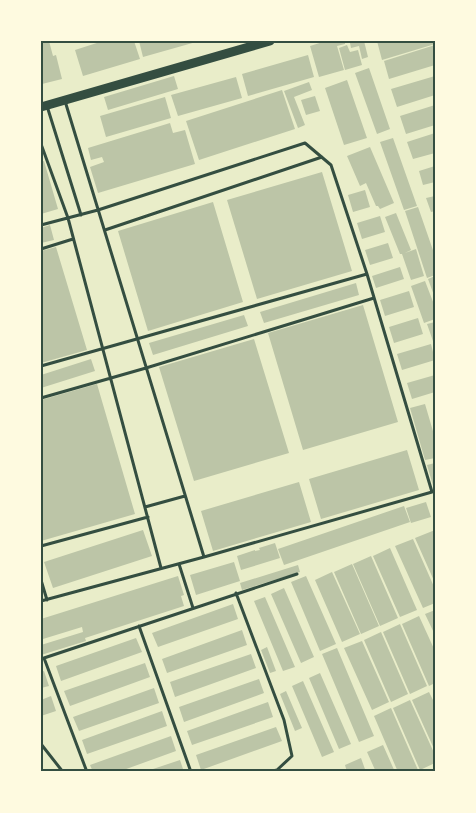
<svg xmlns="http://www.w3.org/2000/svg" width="476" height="813" font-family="'Source Sans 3',sans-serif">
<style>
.building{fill:#bcc5a7}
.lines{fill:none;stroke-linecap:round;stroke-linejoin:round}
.service{stroke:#344e41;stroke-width:3}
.secondary{stroke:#344e41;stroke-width:9}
.neatline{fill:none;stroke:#344e41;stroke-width:2}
</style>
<rect width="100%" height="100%" fill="#e9edc9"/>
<path class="building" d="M41,41H49L53,56L56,55L62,79L42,84Z
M103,41H134L140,59L83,76L75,50Z
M139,41H196V42L143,57Z
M326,41H345V44L337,46L344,70L319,77L310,46Z
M358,41H364L368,57L362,59L359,46L351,48L350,43Z
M377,41H435V44L382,60Z
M347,45L350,52L358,50L362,65L345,70L339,48Z
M435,45V65L389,79L384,61Z
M308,55L314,77L248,96L242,74Z
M369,68L390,129L377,134L355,73Z
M174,76L178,89L108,110L104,97Z
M435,76V95L397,107L391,89Z
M236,77L242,98L178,116L171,95Z
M347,80L367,138L344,145L325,88Z
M309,82L312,90L294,97L305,125L298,128L284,91Z
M282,90L295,129L199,160L186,121Z
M315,96L320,111L306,115L301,100Z
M165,97L171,118L106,137L100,116Z
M435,105V125L406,134L400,116Z
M170,123L173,133L185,130L195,164L98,193L90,167L104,162L102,157L91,160L88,148Z
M435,133V153L413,159L407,142Z
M393,138L417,206L404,210L380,142Z
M370,147L394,203L380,209L378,206H376L366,183L360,186L347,156Z
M44,161L58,209L41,214V162Z
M435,166V182L423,185L419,171Z
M322,172L352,271L257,299L227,200Z
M365,190L370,207L353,212L348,195Z
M435,196V211L431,212L426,198Z
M213,202L243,302L148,331L118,231Z
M418,207L435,256V275L427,278L405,211Z
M396,213L411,250L405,253L416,249L424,276L411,280L402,254H400L385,217Z
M380,216L385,232L362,239L357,223Z
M50,225L54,240L41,243V228Z
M388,243L393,258L370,265L365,250Z
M56,247L87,350L41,363V251Z
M400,267L404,279L376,288L372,276Z
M435,276V298L428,279Z
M425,281L435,307V319L424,323L411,286Z
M356,283L359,295L264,323L260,312Z
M409,291L414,307L385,316L380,300Z
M363,305L398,422L303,450L268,333Z
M244,315L248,326L153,355L149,343Z
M418,318L423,334L394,343L389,327Z
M435,322V344H434L427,324Z
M254,339L289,453L194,481L159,367Z
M431,344L435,360L402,370L397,354Z
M91,359L95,371L41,388V375Z
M435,375V392L412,399L407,383Z
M97,384L135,514L41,541V400Z
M425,404L435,438V458L425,460L410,408Z
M407,450L419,490L321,519L309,479Z
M435,463V489H434L427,465Z
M299,482L311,522L213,551L201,511Z
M426,502L431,517L411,523L406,508Z
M404,506L410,522L284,565L278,549Z
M143,530L152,556L53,588L44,562Z
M435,530V583L415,538Z
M413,539L435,589V603L423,608L395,546Z
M275,543L280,558L241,570L237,556L255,550V551L260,550L259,548Z
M390,548L417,610L400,617L373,556Z
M371,556L398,618L380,626L353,564Z
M234,562L240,581L196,595L190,575Z
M352,564L379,626L361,634L334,572Z
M298,565L300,572L242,590L240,583Z
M332,572L360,634L342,642L315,580Z
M178,576L184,595L181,596L184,606L85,638L86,641L41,655V645L83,632L82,627L43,639L41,633V619Z
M306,576L336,644L320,651L291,582Z
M284,588L314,657L301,663L271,594Z
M265,597L295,667L283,671L254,601Z
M233,604L238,619L158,647L152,633Z
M435,610V635L425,614Z
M419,616L435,651V683L429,686L402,624Z
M400,624L427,686L410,694L383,632Z
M242,630L247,645L167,673L162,659Z
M381,632L408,694L391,702L364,640Z
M136,638L142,652L61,681L56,666Z
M362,641L389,702L372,710L344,648Z
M267,647L276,671L270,673L261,650Z
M337,648L374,736L359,742L322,654Z
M251,654L256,668L175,697L170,682Z
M145,663L150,677L70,706L64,691Z
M44,671L49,686L41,688V672Z
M320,673L351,744L339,749L309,678Z
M259,679L264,693L184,722L179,707Z
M303,681L334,752L322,757L292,686Z
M154,688L159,703L79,731L73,717Z
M286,691L302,728L295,731L280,694Z
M429,692L435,704V751L412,700Z
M51,696L56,711L41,716V700Z
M410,700L435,755V763L420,770L393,708Z
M268,702L273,717L192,745L187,731Z
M391,708L418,770L415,772H398L374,716Z
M162,711L167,726L87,754L82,740Z
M276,727L282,741L201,770L196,755Z
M171,736L176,751L118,772H93L90,765Z
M383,745L395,772H376L367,752Z
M361,758L366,772H347L345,765Z
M180,760L184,772H147V771Z"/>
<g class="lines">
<path class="service" d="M65,101L204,557
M47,106L81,215
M41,144L68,218L161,568
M41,225L98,210L305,143L331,165L367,274L432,492L204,557L41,601
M105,230L322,157
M41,249L73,239
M41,366L367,274
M41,398L146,368L374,298
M145,507L185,496
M41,546L148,517
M179,564L193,608
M41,580L47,600
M236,593L284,720L292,756L277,770L268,772
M139,626L191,772
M44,658L87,772
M41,659L297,574
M41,744L63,772"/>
<path class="secondary" d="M41,107L270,41"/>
</g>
<rect width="476" height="813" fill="none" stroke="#fefae0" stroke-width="85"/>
<rect x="42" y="42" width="392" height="728" class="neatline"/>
</svg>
